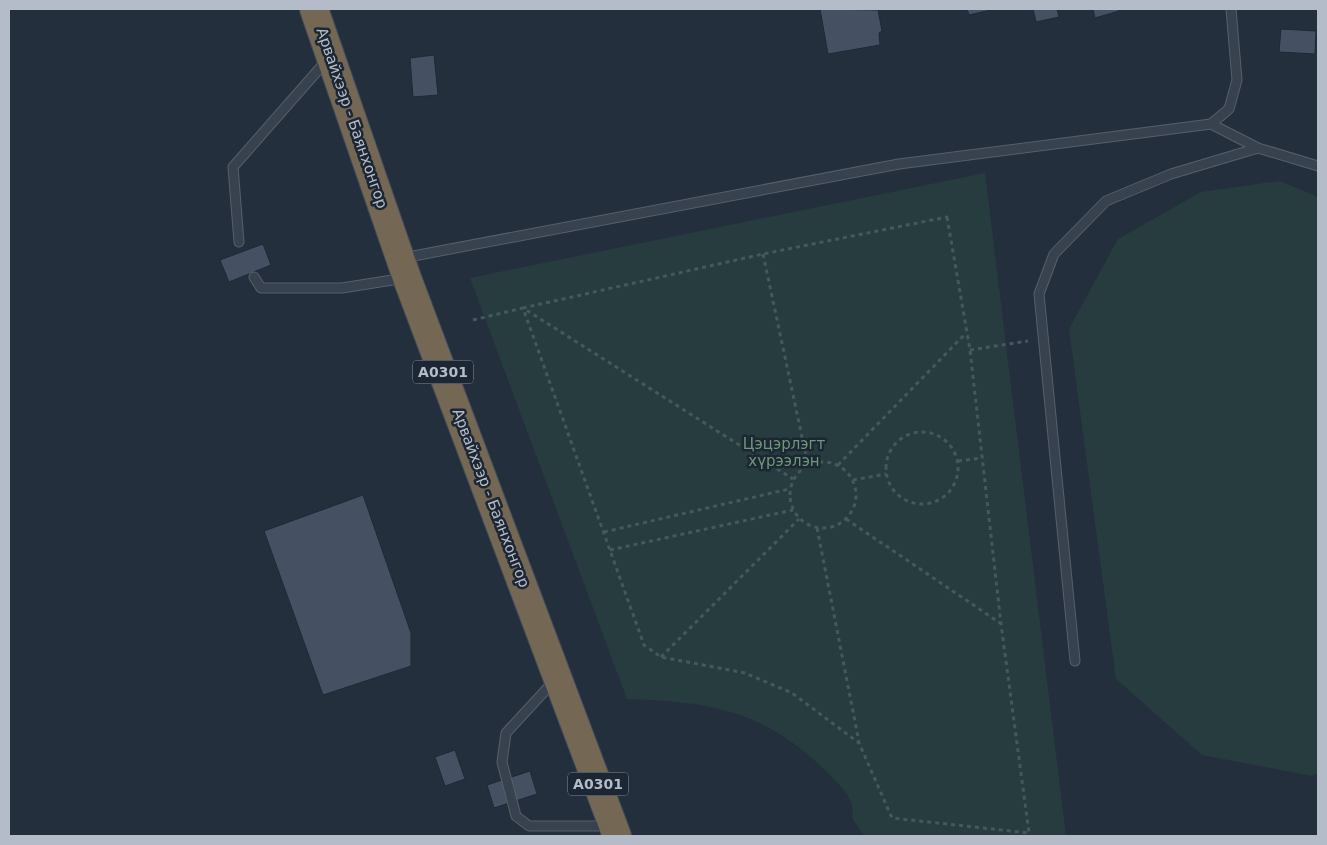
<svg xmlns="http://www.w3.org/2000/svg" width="1327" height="845" font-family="'DejaVu Sans',sans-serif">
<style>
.green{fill:#263c3f}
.building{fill:#455162;stroke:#1f2835}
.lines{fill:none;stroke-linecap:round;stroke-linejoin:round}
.lane-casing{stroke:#565f6c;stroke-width:11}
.highway-casing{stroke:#434c59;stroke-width:30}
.path{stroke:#44595c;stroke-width:3;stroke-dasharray:4 4;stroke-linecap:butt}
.lane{stroke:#38414e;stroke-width:9}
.highway{stroke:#746855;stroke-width:28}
.labels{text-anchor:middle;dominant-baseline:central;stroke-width:5;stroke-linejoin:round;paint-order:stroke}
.shield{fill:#1d2633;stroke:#878f9c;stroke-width:1}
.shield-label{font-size:14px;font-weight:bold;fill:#b4bcc9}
.street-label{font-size:15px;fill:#b4bcc9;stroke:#1d2633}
.park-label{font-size:15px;fill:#6b9a76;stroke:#1d2633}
</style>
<rect width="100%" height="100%" fill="#242f3e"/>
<path class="green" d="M985,173L1066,836H864L852,818C856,800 842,788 831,776C766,711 715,702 627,699L470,278Z
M1280,181L1318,197V773L1312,776L1202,755L1116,679L1069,329L1118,239L1201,192Z"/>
<path class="building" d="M820,9L878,10L882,31L879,33L880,45L828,54Z
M967,9H991V10L969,15Z
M1033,9H1057L1059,17L1036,22Z
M1093,9H1118L1119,11L1095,18Z
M1281,29L1316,31L1315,54L1279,52Z
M434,55L438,95L413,97L410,58Z
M263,244L271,265L229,282L220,260Z
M363,495L411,633V666L323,695L264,531Z
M455,750L465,779L445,786L435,757Z
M530,771L537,794L494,808L487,785Z"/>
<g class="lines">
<defs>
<path id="lane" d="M1211,124L1258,148L1318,166
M239,242L233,167L327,60
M403,258L899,164L1211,124L1229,109L1237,80L1231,9
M254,277L261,288H342L405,278
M1075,661L1039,294L1054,254L1106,201L1171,174L1258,148
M554,681L506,733L502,762L516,816L529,826H603L608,824"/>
<path id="highway" d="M314,9L407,278L617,836"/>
</defs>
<use href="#lane" class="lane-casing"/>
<use href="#highway" class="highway-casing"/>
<path class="path" d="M947,217L970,350L1001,624L1029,833L892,818L859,743L792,693L745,673L661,657L644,645L523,308L763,254Z
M763,254L808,465
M473,320L523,308L793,479
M970,350L1028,341
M886 468a36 36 0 1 1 72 0a36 36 0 1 1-72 0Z
M958,461L982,458
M790 495a33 33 0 1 1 66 0a33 33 0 1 1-66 0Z
M838,465L966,333
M853,480L886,474
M846,519L1000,623
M817,528L859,742
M604,532L789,489
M610,550L793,510
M661,657L799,519"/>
<use href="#lane" class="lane"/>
<use href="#highway" class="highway"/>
</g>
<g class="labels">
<g class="shield">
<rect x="413" y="360.5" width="60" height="23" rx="4"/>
<rect x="568" y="772.5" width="60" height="23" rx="4"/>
</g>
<g class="shield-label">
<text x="443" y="372">A0301</text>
<text x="598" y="784">A0301</text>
</g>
<g class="street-label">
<text transform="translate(352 118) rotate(71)">Арвайхээр - Баянхонгор</text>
<text transform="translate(491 498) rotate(69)">Арвайхээр - Баянхонгор</text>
</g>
<g class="park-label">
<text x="784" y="444">Цэцэрлэгт<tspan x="784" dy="17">хүрээлэн</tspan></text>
</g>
</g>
<rect width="1327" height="845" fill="none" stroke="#b4bcc9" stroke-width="20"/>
</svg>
